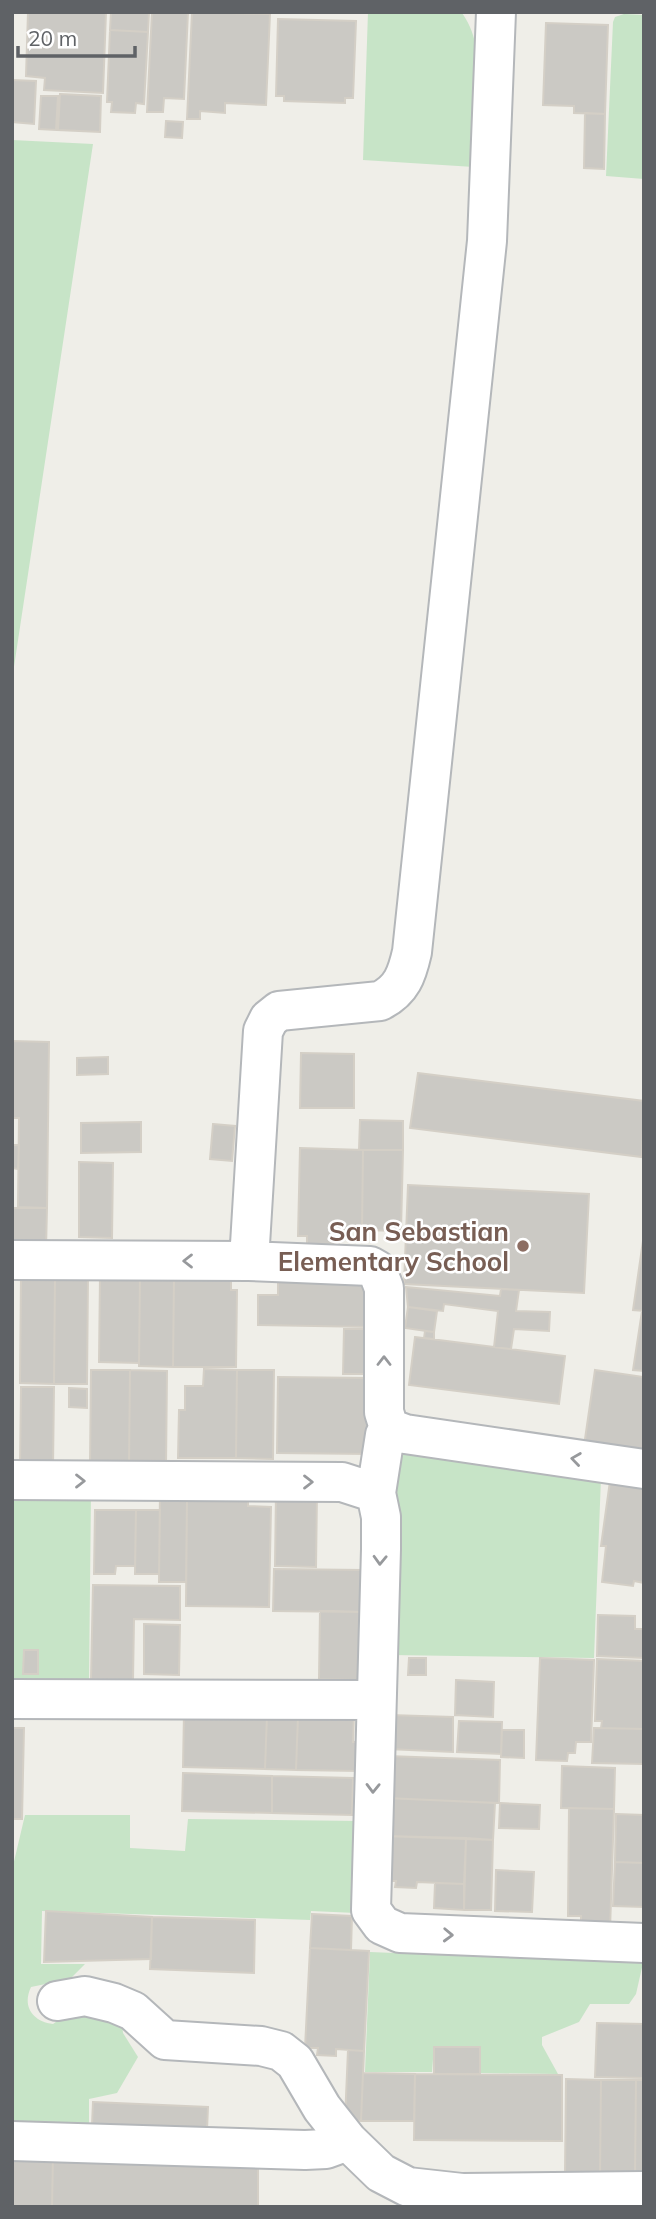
<svg xmlns="http://www.w3.org/2000/svg" width="656" height="2219" font-family="Mulish,sans-serif">
<style>
.green{fill:#c7e4c7}
.building{fill:#cbc9c4;stroke:#d4cfc6;stroke-width:2}
.lines{fill:none;stroke-linecap:round;stroke-linejoin:round}
.minor-casing{stroke:#b4b7ba;stroke-width:42}
.minor{stroke:#fff;stroke-width:38}
.oneway{stroke:#97999c}
.education-dot{fill:#8d6e63;stroke:#fff;stroke-width:2.5}
.labels{text-anchor:middle;dominant-baseline:central;stroke-width:5;stroke-linejoin:round;paint-order:stroke}
.education-label{font-size:26px;font-weight:bold;fill:#785e54;stroke:#fff;text-anchor:end}
</style>
<rect width="100%" height="100%" fill="#efeee8"/>
<path class="green" d="M368,12H461C490,47 476,123 474,167L363,160Z
M624,14L644,15V179L606,176L613,22L615,17Z
M12,140L93,144L12,680Z
M393,1451L601,1478L594,1658L390,1655Z
M12,1491L91,1493L89,1681L12,1680Z
M25,1815H130V1848L185,1851L188,1819L360,1821L356,1913L311,1911L310,1920L42,1911L41,1964H85L70,1979L31,1987C22,2006 32,2021 53,2024L70,2012L122,2024L123,2033L138,2057L117,2093L89,2099V2133L12,2130V1870Z
M370,1952L643,1963L636,1994L629,2004H590L579,2022L542,2037V2045L558,2074L481,2073V2046H434L432,2072H365Z"/>
<path class="building" d="M28,12H106L103,93L44,90L45,78L26,76Z
M111,12H149L148,32L110,30Z
M152,12H188L184,99L164,98L163,112H147Z
M192,12L270,14L266,105L225,103V113L200,111V119H187Z
M278,19L356,21L353,98H345V103L284,101V96H276Z
M546,23L608,25L605,114L574,113V106L543,105Z
M110,30L148,32L144,104L136,103L135,113L111,112L112,102H107Z
M12,80L36,81L34,124L12,122Z
M60,94L101,96L100,132L58,130Z
M41,96H58L56,130L39,129Z
M585,113L605,114L604,169L584,168Z
M166,121L183,122L182,138L165,137Z
M12,1041L49,1042L47,1208L18,1207L19,1118H12Z
M301,1053L354,1054V1108H300Z
M108,1057V1074L77,1075V1058Z
M418,1073L644,1101L642,1157L410,1128Z
M360,1120L403,1121V1150H359Z
M141,1122V1152L81,1153V1123Z
M213,1124L235,1126L232,1161L210,1159Z
M12,1145H19L18,1169L12,1168Z
M300,1148L363,1150L362,1230H339V1244H307V1236H298Z
M363,1150H403L401,1231L362,1230Z
M79,1162L113,1163L112,1238L79,1237Z
M408,1185L589,1194L584,1293L404,1284Z
M12,1208H47L46,1249L12,1248Z
M644,1234V1311L633,1310Z
M21,1276H55L54,1384L20,1383Z
M55,1276H88L87,1384H54Z
M100,1277H140L139,1363L99,1362Z
M140,1277L174,1278L173,1367L139,1366Z
M174,1278L231,1279V1290H237L236,1367H173Z
M278,1280L372,1281L371,1327L258,1325V1295H278Z
M406,1287L500,1296L501,1289L519,1290L516,1311L550,1312L549,1331L514,1329L511,1349L494,1347L498,1311L444,1304L443,1311L408,1307Z
M408,1307L437,1311L434,1332L405,1328Z
M642,1311H644V1371L633,1370Z
M344,1329H368V1374H343Z
M425,1331L434,1332V1339L424,1338Z
M415,1337L565,1356L559,1404L409,1385Z
M204,1369L237,1370L236,1458H178L179,1410H185V1386H203Z
M91,1370H130L129,1466H90Z
M130,1370L167,1371L166,1467L129,1466Z
M237,1370H274L273,1459L236,1458Z
M595,1370L644,1377V1455L584,1446Z
M278,1377L370,1378L369,1454L277,1453Z
M21,1387H54L53,1467L20,1466Z
M69,1388L87,1389V1408L69,1407Z
M610,1481L644,1486V1583L634,1581L633,1586L602,1582L606,1546H601Z
M160,1492L187,1500L186,1582H159Z
M276,1492L317,1493L316,1567L275,1566Z
M187,1500L248,1501V1506L271,1507L269,1607L186,1606Z
M95,1510H136L135,1566H116L115,1574H94Z
M136,1510H160L159,1574H135Z
M274,1569L363,1570L362,1612L273,1611Z
M93,1585L180,1586V1620L134,1619L133,1680L91,1679Z
M320,1611L362,1612L361,1680L319,1679Z
M598,1615L635,1616V1629H644V1658L597,1656Z
M144,1624L180,1625L179,1675L144,1674Z
M24,1650H38V1674H23Z
M409,1658H426V1675H408Z
M540,1658L594,1660L591,1742H576L575,1753H568L567,1761L536,1760Z
M597,1659L644,1661V1729L601,1728L602,1721H595Z
M456,1680L494,1682L493,1717L455,1715Z
M184,1713L267,1715L265,1769L183,1767Z
M354,1714L353,1742H360L359,1771L296,1770L298,1716Z
M267,1715L298,1716L296,1770L265,1769Z
M389,1715L453,1717V1752L388,1749Z
M459,1721L502,1722L501,1754L457,1752Z
M12,1728H24L22,1819H12Z
M594,1728L644,1729V1764L592,1763Z
M502,1730H524V1758L501,1757Z
M387,1756L500,1760L499,1803L386,1798Z
M562,1766L615,1768L614,1809L561,1808Z
M183,1773L272,1776V1813L182,1811Z
M272,1776L353,1778L352,1815L272,1813Z
M386,1798L495,1803L493,1840L385,1836Z
M500,1803L540,1805L539,1829L499,1828Z
M569,1808L614,1809L610,1930L581,1929V1916H568Z
M616,1814L644,1815V1863L615,1862Z
M385,1836L466,1838L464,1884L417,1882L416,1888L395,1887L396,1881H383Z
M466,1838L493,1840L491,1910H464Z
M615,1862L644,1863V1907L613,1906Z
M496,1870L534,1872L532,1912L495,1911Z
M435,1883L464,1884V1910L434,1908Z
M46,1911L152,1917L151,1959L44,1962Z
M312,1914L352,1916L351,1950L310,1948Z
M152,1917L255,1920L254,1973L150,1969Z
M310,1948L369,1951L364,2051L336,2049V2056L317,2055L318,2048H305Z
M597,2023L644,2024V2078L595,2077Z
M434,2047H480V2074H434Z
M348,2050L364,2051L361,2121L345,2120Z
M363,2073L415,2074L414,2121H361Z
M415,2074L562,2075V2141L414,2140Z
M566,2079L601,2080L600,2176L565,2175Z
M601,2080H636L635,2176H600Z
M636,2080H644V2176H635Z
M93,2102L208,2107L207,2130L92,2125Z
M12,2154H53L52,2207H12Z
M53,2154L258,2157V2207H52Z"/>
<g class="lines">
<defs>
<path id="minor" d="M12,1260L249,1261L370,1266L377,1270L384,1288V1412L389,1428L405,1434L644,1469
M249,1261L263,1031L269,1019L279,1011L380,1001C402,990 407,974 412,952L487,241L496,12
M389,1428L385,1435L376,1493L381,1517V1549L371,1910L382,1925L400,1933L644,1943
M12,1480L342,1482L376,1493
M12,1699L375,1700
M57,2001L85,1996L114,2003L133,2011L165,2040L261,2046L281,2051L295,2062L322,2108L348,2141L381,2173L408,2187L462,2193L644,2191
M12,2141L305,2150L326,2149L348,2141"/>
</defs>
<use href="#minor" class="minor-casing"/>
<use href="#minor" class="minor"/>
</g>
<defs><path id="oneway-chevron" d="M-2-3.5L2.5 0L-2 3.5" fill="none" stroke-width="1.6" stroke-linecap="round" stroke-linejoin="round" transform="scale(1.75)"/></defs>
<g class="oneway">
<use href="#oneway-chevron" transform="translate(188 1261) rotate(-180)"/>
<use href="#oneway-chevron" transform="translate(384 1361) rotate(-90)"/>
<use href="#oneway-chevron" transform="translate(576 1459) rotate(-172)"/>
<use href="#oneway-chevron" transform="translate(80 1481)"/>
<use href="#oneway-chevron" transform="translate(308 1482)"/>
<use href="#oneway-chevron" transform="translate(380 1560) rotate(92)"/>
<use href="#oneway-chevron" transform="translate(373 1788) rotate(91)"/>
<use href="#oneway-chevron" transform="translate(448 1935) rotate(2)"/>
</g>
<circle class="education-dot" cx="523" cy="1246" r="7"/>
<g class="labels">
<g class="education-label">
<text x="509" y="1231">San Sebastian<tspan x="509" dy="30">Elementary School</tspan></text>
</g>
</g>
<rect width="656" height="2219" fill="none" stroke="#5f6266" stroke-width="28"/>
<path d="M18 46v10h117v-10" fill="none" stroke="#5f6266" stroke-width="3.5"/>
<text x="28" y="46" font-size="21" fill="#5f6266" stroke="#ffffff" stroke-width="5" paint-order="stroke">20 m</text>
</svg>
